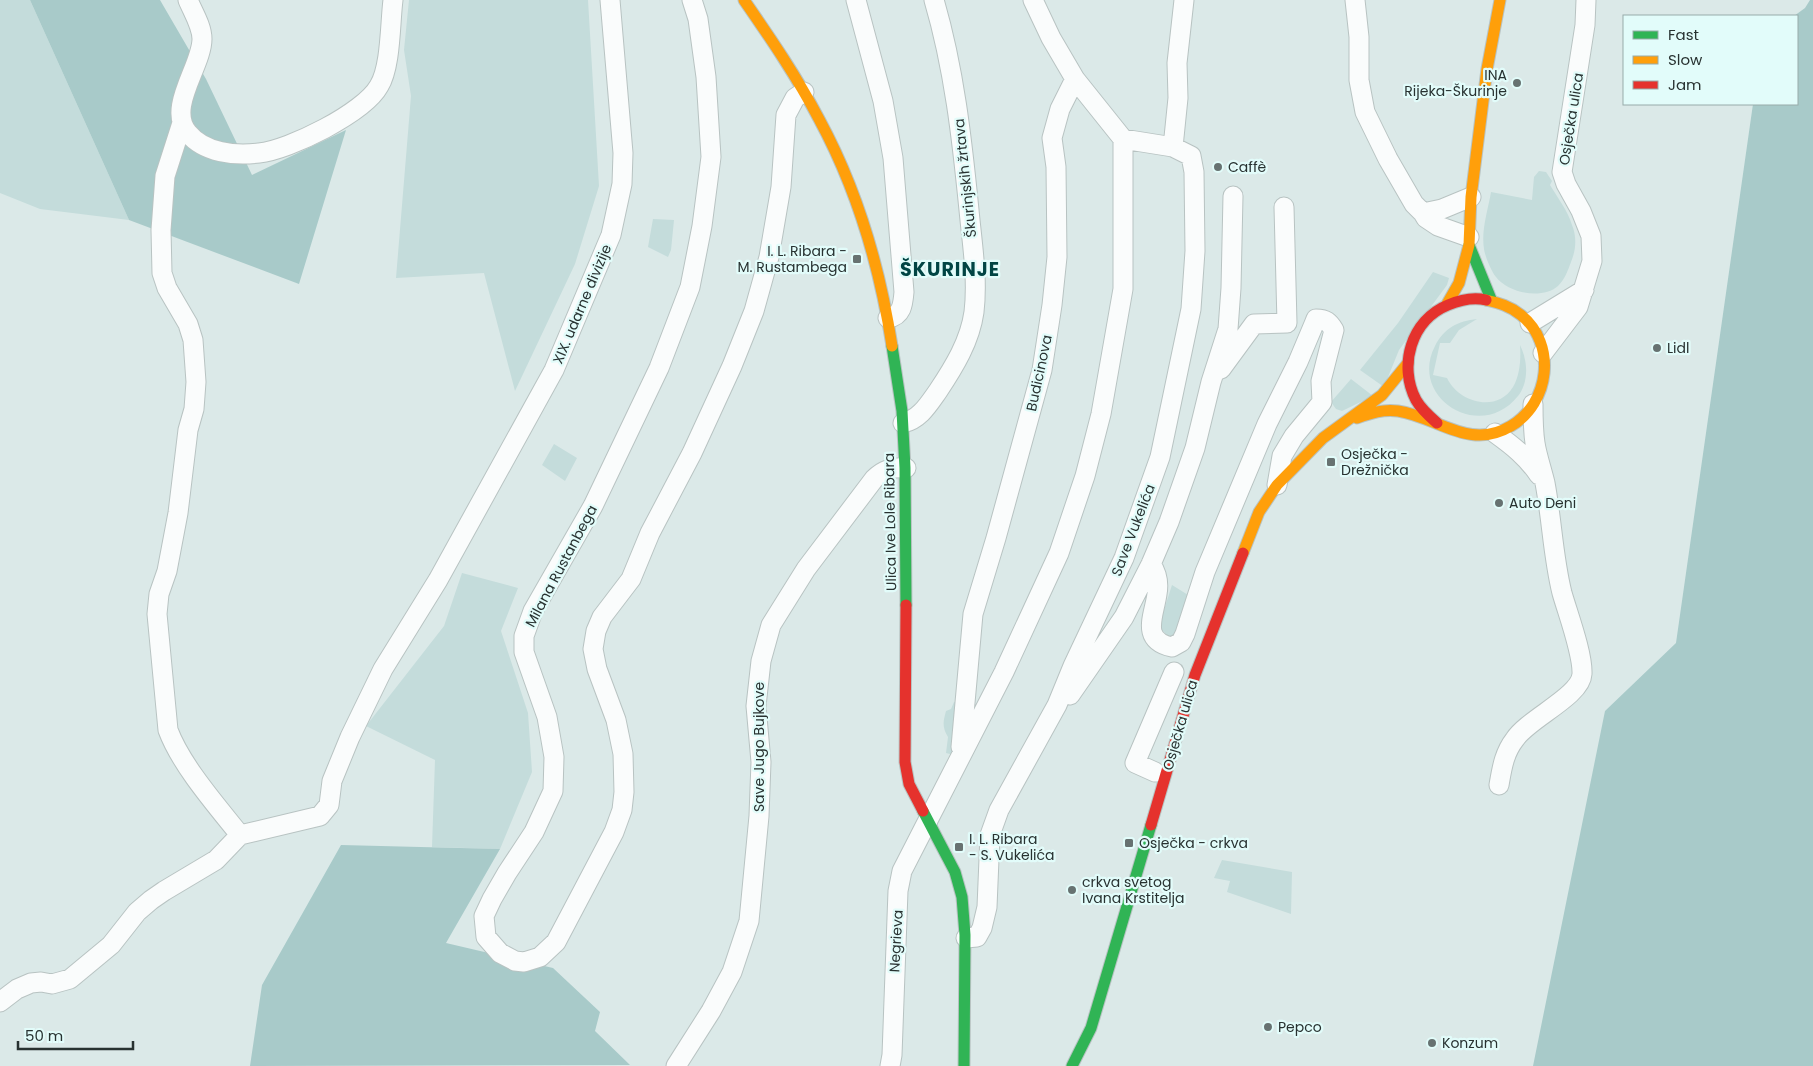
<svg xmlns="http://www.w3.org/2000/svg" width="1813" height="1066" font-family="Poppins,sans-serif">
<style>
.green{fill:#c4dcdb}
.forest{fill:#a8cac9}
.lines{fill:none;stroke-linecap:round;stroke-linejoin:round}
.street-casing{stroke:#b8c3c2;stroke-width:21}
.fast-casing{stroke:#b8c3c2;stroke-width:13}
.slow-casing{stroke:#b8c3c2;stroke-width:13}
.jam-casing{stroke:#b8c3c2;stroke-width:13}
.street{stroke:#fafcfc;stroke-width:19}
.fast{stroke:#30b455;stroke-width:11}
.slow{stroke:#ff9f0a;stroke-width:11}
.jam{stroke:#e5322d;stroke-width:11}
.poi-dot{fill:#677271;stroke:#e2fcfa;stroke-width:2}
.labels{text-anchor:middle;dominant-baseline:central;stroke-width:4.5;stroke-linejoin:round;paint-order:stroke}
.poi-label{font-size:14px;fill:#283231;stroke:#e2fcfa;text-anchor:start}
.street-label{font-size:14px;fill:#283231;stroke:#e2fcfa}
.district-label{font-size:19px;font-weight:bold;letter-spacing:1px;fill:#014544;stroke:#e2fcfa}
</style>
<rect width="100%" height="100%" fill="#dbe9e8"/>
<path class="green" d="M0,0H30L129,220L40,209L0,193Z
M409,0H588L599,186L575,264L515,391L484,273L396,278L411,96L404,50Z
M1539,171L1546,172L1552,181L1550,185C1557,197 1568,211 1572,225C1577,237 1576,250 1571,262C1568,270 1565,279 1558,286C1542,300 1508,293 1496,277C1491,271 1485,256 1484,249C1481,230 1488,210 1491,192L1532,200L1534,177Z
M653,219L674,220L671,250L668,257L648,247Z
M1433,272L1449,278L1447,285L1399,350L1384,387L1360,370L1398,323Z
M1477,319L1459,330L1450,343H1440L1433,375L1447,378C1459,403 1497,413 1513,387C1520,375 1521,359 1520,345C1528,361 1529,382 1518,396C1481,443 1408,398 1435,346C1444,328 1458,321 1477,319Z
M1351,379L1373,396L1342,411L1336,409L1331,402Z
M554,444L577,458L565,481L542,465Z
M462,573L518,588L501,631L528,713L532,772L500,849L432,847L435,760L366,726L444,626Z
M1172,585L1193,598L1181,628L1172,637H1169L1162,630L1161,619Z
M954,702L963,703L954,755L946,753L948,737C942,727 943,722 946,711L951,709Z
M1222,860L1292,872L1291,914L1227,892L1230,881L1214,878Z"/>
<path class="forest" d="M30,0H160L206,79L252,175L346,130L299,284L129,220Z
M1810,0H1813V1066H1533L1605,711L1676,643L1753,104H1797V16H1794L1805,8Z
M341,845L500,849L446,943L553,968L600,1012L595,1031L630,1065L250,1066L262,985Z"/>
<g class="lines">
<defs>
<path id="street" d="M188,0C193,12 202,26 202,39C202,66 166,108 188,133C204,153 235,156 259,153C289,150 364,113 379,86C391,67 390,23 393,0
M692,0L698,19L706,77L711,157L702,226L690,287L659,368L593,506L533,611L524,636V652L547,717L554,757L553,791L534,832L507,873L492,899L484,916L486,937L500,953L515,961L524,962L540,957L556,942L614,832L622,810L624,792L623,754L616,720L597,669L593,649L596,631L602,617L631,579L650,533L692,453L732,366L754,311L769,257L781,187L786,115L795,98L804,92
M856,0L883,101L893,158L904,292C903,304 902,316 888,318
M1355,0L1359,37V80L1365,112L1388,159L1414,204L1423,213L1426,218L1438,226L1469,237
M182,123L165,176L161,230L162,273L167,288L188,324L193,340L196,382L194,409L188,430L178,513L167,571L159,594L157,614L168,730C181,765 216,805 240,835L320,816L329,805L332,781L350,737L383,669L438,580L554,370L611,235L622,184L623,153L610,0
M1173,147L1178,98L1177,63L1184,0
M1423,213L1442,209L1471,197
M1530,323L1584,290
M1543,353L1578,307L1592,261L1591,236L1581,211L1566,184L1562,172L1585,25L1586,0
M1221,369L1254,324L1287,323L1284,207
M903,423C920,419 928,405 938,391C954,367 970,341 974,312C978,278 972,243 969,210C962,139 954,68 934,0
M1495,433C1513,446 1527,457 1539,475
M1151,564C1157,573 1159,583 1157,594C1154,616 1140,640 1172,647L1181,642L1185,634L1205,572L1267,424L1298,362L1314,324L1316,319C1326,319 1329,322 1334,330L1321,381L1322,402L1294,436L1282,456L1277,485
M1070,695L1124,617L1151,564L1169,522L1195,448L1211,382L1228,329L1231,288L1233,196
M961,747L973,614L996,538L1042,370L1052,305L1057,257L1056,167L1052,138L1060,109L1075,79
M1155,772L1135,763L1174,672
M1499,785C1502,768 1504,753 1515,739C1528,719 1581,696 1582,674C1583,654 1568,614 1562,593C1553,557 1552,520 1545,483C1542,470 1537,456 1535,443C1533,430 1533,417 1533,404
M966,938L977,937L982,928L987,907L990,835L999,810L1057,705L1073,666L1124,558L1160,457L1191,309L1195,251L1194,172L1191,156L1173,147L1123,139
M0,1002L17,989L31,983L41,982L52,984L70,979L111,945L137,912L151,900L164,891L216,860L240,835
M676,1066L711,1011L732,972L749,921L759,816L761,762L756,706L761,661L771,625L806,569L874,479C883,470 892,467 906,468
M890,1066L892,1055L898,891L902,871L1004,672L1059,553L1085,476L1101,414L1123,289V139L1075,79L1051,38L1033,0"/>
<path id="fast" d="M1469,245L1491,299
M892,346L902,411L905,468L906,605
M923,811L955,872L962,897L965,935L964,1066
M1072,1066L1091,1028L1151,825"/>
<path id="slow" d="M744,0C771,39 797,77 819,119C857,189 880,268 892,346
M1447,304L1459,283L1469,245L1471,197L1487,69L1500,0
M1357,418C1371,413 1383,409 1398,411C1438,417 1469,451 1511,426C1550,403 1557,344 1521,315C1510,306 1499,303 1486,300
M1243,553L1259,512L1277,485L1323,438L1382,395L1408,363"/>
<path id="jam" d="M1437,423C1429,416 1421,409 1416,400C1398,366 1411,320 1448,305C1460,300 1473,297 1486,300
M906,605L905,762L909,784L923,811
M1151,825L1195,675L1243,553"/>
</defs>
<use href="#street" class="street-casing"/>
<use href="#fast" class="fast-casing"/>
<use href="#slow" class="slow-casing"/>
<use href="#jam" class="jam-casing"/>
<use href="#street" class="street"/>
<use href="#fast" class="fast"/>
<use href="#slow" class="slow"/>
<use href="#jam" class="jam"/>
</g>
<g class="poi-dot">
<circle cx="1517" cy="83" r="5"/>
<circle cx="1218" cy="167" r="5"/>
<rect x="852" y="254" width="10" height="10" rx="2.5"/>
<circle cx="1657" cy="348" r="5"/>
<rect x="1326" y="457" width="10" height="10" rx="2.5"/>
<circle cx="1499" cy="503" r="5"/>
<rect x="1124" y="838" width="10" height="10" rx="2.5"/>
<rect x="954" y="842" width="10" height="10" rx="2.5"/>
<circle cx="1072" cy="890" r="5"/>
<circle cx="1268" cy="1027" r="5"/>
<circle cx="1432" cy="1043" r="5"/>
</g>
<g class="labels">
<g class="poi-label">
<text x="1507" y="75" text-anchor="end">INA<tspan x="1507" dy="16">Rijeka-Škurinje</tspan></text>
<text x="1228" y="167">Caffè</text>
<text x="847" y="251" text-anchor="end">I. L. Ribara -<tspan x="847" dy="16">M. Rustambega</tspan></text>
<text x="1667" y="348">Lidl</text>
<text x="1341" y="454">Osječka -<tspan x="1341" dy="16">Drežnička</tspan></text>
<text x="1509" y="503">Auto Deni</text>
<text x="969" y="839">I. L. Ribara<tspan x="969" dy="16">- S. Vukelića</tspan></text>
<text x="1139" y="843">Osječka - crkva</text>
<text x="1082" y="882">crkva svetog<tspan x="1082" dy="16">Ivana Krstitelja</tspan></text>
<text x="1278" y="1027">Pepco</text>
<text x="1442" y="1043">Konzum</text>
</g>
<g class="street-label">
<text transform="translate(1571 119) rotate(-81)">Osječka ulica</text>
<text transform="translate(965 178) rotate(-96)">Škurinjskih žrtava</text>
<text transform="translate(582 304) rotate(-67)">XIX. udarne divizije</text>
<text transform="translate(1039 373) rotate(-78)">Budicinova</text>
<text transform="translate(890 522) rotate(-91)">Ulica Ive Lole Ribara</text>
<text transform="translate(1133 530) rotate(-69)">Save Vukelića</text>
<text transform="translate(561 566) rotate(-62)">Milana Rustanbega</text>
<text transform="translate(1180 725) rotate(-74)">Osječka ulica</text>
<text transform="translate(759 747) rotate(-90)">Save Jugo Bujkove</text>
<text transform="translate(896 941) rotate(-87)">Negrieva</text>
</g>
<g class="district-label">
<text x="950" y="269">ŠKURINJE</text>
</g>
</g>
<rect x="1623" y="15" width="175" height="90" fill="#e2fcfa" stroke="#98abaa"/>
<rect x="1633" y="31" width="25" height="8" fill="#30b455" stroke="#98abaa"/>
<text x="1668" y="40" font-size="15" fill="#283231">Fast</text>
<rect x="1633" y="56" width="25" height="8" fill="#ff9f0a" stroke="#98abaa"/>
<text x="1668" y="65" font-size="15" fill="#283231">Slow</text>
<rect x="1633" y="81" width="25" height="8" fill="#e5322d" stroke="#98abaa"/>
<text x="1668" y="90" font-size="15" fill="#283231">Jam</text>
<path d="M18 1041v8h115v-8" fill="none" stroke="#283231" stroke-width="2.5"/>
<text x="25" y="1041" font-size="15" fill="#283231" stroke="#e2fcfa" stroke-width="4" paint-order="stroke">50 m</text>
</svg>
